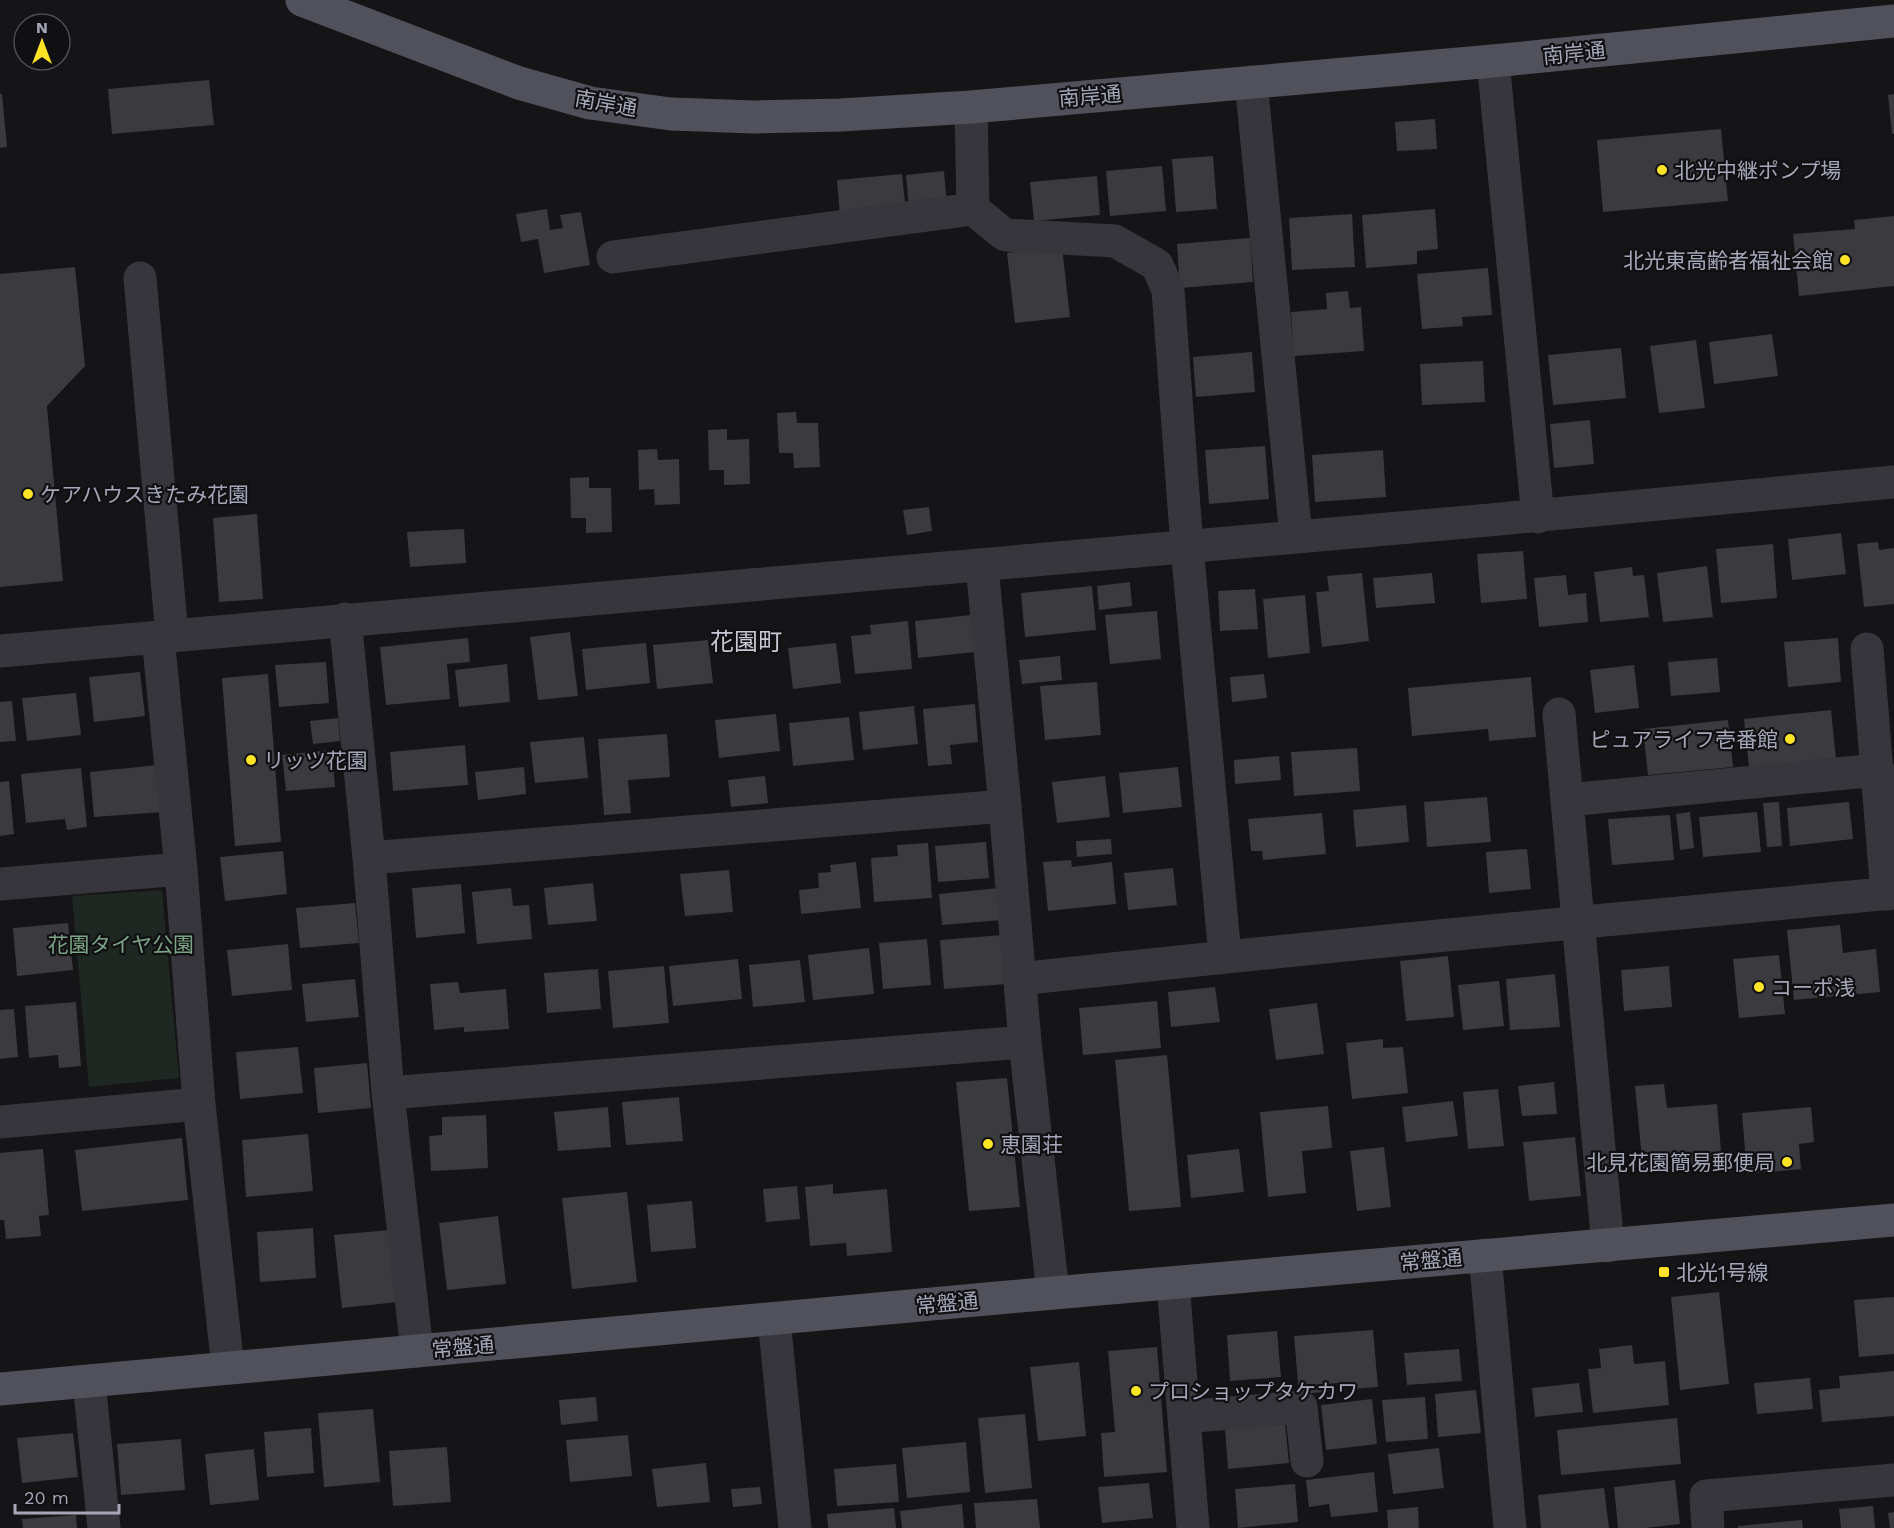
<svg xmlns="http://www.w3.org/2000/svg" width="1894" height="1528" font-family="'Work Sans','Noto Sans JP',sans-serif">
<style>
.green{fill:#1e2721}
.building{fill:#3a3a3f}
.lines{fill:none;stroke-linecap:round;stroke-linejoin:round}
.minor{stroke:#36363c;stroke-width:33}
.major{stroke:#51515c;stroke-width:33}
.poi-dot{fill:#ffe425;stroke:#101012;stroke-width:2}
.labels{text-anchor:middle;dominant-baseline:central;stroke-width:4.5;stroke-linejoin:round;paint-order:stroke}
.street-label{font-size:21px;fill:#a5a7b9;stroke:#101012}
.poi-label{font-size:21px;fill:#a5a7b9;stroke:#101012;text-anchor:start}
.park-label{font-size:21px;fill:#7ba586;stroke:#101012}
.quarter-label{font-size:24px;fill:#c7c8d4;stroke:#101012}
</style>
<rect width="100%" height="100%" fill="#151517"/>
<path class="green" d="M162,890L179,1078L89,1087L72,896Z"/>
<path class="building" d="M209,80L214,125L112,134L108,89Z
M0,94H2L7,147L0,148Z
M1894,94V134H1892L1888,95Z
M1435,119L1437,149L1397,151L1395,122Z
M1721,129L1728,201L1603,212L1597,140Z
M1213,156L1217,209L1176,212L1172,159Z
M1162,166L1166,211L1110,216L1106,171Z
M944,171L948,216L910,220L906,175Z
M902,174L907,223L841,229L837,180Z
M1097,176L1100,215L1034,221L1030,182Z
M547,209L550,230L563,228L560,215L581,212L590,265L544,273L538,239L521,242L516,214Z
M1435,209L1438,249L1417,251V264L1366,268L1362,215Z
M1352,214L1355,267L1292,270L1289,218Z
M1894,216V286L1799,296L1793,234L1855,229L1854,220Z
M1250,238L1253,282L1180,288L1177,244Z
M1062,247L1070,317L1015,323L1007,253Z
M75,267L85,366L47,406L63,581L0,587V274Z
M1488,268L1492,315L1462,317L1463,326L1422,329L1417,274Z
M1348,291L1350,308L1361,307L1364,351L1294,356L1291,312L1327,309L1326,293Z
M1772,334L1778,376L1714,384L1709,342Z
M1696,340L1705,408L1659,413L1650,346Z
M1621,348L1626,398L1553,405L1548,355Z
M1252,352L1255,392L1196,397L1193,357Z
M1483,361L1485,402L1422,405L1420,364Z
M796,412L797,423H818L820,467L794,468L793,453H779L777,413Z
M1590,420L1594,464L1554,468L1550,424Z
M727,429V440L749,439L750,484L724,485V470H709L708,430Z
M1265,446L1269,499L1209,504L1205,450Z
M657,449L658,460L679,459L680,504L655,505L654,489L639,490L638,450Z
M1383,450L1386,497L1315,502L1312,455Z
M589,477V488H611L612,532L586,533V518H571L570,478Z
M929,507L932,531L907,535L903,510Z
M257,514L263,599L219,602L213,518Z
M464,529L466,563L410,567L407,532Z
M1841,533L1846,574L1792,580L1788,539Z
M1878,542L1879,550L1894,548V604L1864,607L1857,544Z
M1773,544L1777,598L1721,603L1716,549Z
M1523,551L1527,599L1481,603L1477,554Z
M1707,566L1713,617L1663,622L1657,573Z
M1632,567L1633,576L1644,575L1649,617L1600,622L1594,572Z
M1362,573L1369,641L1322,647L1316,592L1329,591L1327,576Z
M1432,573L1435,603L1376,608L1373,578Z
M1566,575L1568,595L1586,593L1588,622L1539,627L1534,578Z
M1130,582L1132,606L1099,610L1097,586Z
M1092,586L1096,630L1025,637L1021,593Z
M1255,589L1258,629L1220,631L1218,591Z
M1305,595L1310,653L1268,658L1263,599Z
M1157,611L1161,659L1110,664L1105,615Z
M971,615L975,652L918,658L915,621Z
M908,621L912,669L855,674L851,636L871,634L870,625Z
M570,632L578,696L538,700L530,637Z
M468,638L470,662L447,664L450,699L386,705L380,647Z
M1838,638L1841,682L1788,687L1784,642Z
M708,640L713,683L657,689L653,645Z
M646,643L650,683L586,690L582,649Z
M836,643L841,683L793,689L788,648Z
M1060,656L1062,680L1022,684L1019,660Z
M1717,658L1720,692L1671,696L1668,662Z
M326,662L329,703L279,707L275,665Z
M507,664L510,702L459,707L455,670Z
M1634,665L1639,708L1595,713L1590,670Z
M140,672L145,716L94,722L89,677Z
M268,674L281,842L235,846L222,678Z
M1264,674L1267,698L1232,702L1230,677Z
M1531,677L1536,737L1489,741L1488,729L1412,736L1408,688Z
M1097,682L1101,735L1045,740L1040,686Z
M76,693L81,735L27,741L22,698Z
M12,701L16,741L0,742V702Z
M975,704L978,742L950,745L952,764L928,766L923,709Z
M914,706L918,744L863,750L859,712Z
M1831,710L1836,759L1749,768L1744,719Z
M776,714L780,751L719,758L715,720Z
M849,717L854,760L793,766L789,723Z
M338,718L340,741L313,744L310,721Z
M1728,720L1733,767L1648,775L1643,729Z
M667,734L670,777L628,780L631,813L604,815L598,739Z
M584,737L588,778L535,783L530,742Z
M465,745L468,785L393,791L390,752Z
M1357,748L1360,791L1294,796L1291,752Z
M332,750L335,787L286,791L282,755Z
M1279,756L1281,780L1235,784L1234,760Z
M158,765L162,812L94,817L90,772Z
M524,767L526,794L478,800L475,772Z
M1178,767L1182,807L1123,813L1119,773Z
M81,768L87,827L67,830L65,819L26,823L21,774Z
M765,776L768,803L731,807L728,780Z
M1105,776L1110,817L1057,823L1052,782Z
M9,781L14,834L0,836V782Z
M1487,797L1491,842L1427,847L1424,802Z
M1779,802L1782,846L1767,847L1763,803Z
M1849,802L1853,839L1790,846L1787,808Z
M1406,805L1409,842L1356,847L1353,810Z
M1690,812L1694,848L1680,850L1676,814Z
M1757,812L1761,852L1703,857L1699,817Z
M1322,813L1326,854L1263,860L1262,851H1251L1248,819Z
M1670,815L1674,860L1612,865L1608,819Z
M1111,839L1112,854L1077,857L1076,841Z
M986,842L989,878L938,882L935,846Z
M928,843L932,898L874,902L871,858L898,856L897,845Z
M1527,849L1531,889L1489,893L1486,852Z
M283,851L287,894L225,901L220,857Z
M1071,860L1072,867L1112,862L1116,904L1048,911L1043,862Z
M856,862L861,908L801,914L799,890L819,888L818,873L831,872L830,865Z
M1173,868L1177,905L1128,910L1124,873Z
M729,870L733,912L685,916L680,874Z
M593,883L597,921L548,925L544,888Z
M461,884L465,933L416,938L412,888Z
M511,888L513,906L529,905L532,939L477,944L472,892Z
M999,888L1002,920L942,925L939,894Z
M355,903L359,943L300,948L296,908Z
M68,923L73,970L17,976L13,928Z
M1840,925L1843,953L1876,949L1880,992L1794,1000L1787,930Z
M1002,935L1006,984L944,989L940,940Z
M927,939L931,985L883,989L879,943Z
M288,944L292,990L232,996L227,950Z
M869,948L874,994L813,1000L808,955Z
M1779,955L1785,1014L1739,1018L1733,959Z
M1448,956L1454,1017L1406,1021L1400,961Z
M738,959L742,999L673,1006L669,966Z
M800,960L805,1002L753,1007L749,965Z
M664,966L669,1023L613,1028L608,971Z
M1669,966L1672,1007L1624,1011L1621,970Z
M598,969L601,1009L547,1013L544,973Z
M1555,974L1560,1027L1510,1030L1506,979Z
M355,979L359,1017L306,1022L302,984Z
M1499,981L1504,1026L1463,1030L1458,985Z
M458,982L460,993L506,989L509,1029L464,1032V1027L434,1030L430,984Z
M1215,987L1220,1022L1171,1027L1168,992Z
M1157,1001L1161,1048L1083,1055L1079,1008Z
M76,1002L81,1066L59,1068L58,1055L29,1058L25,1006Z
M1317,1003L1324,1054L1276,1060L1269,1009Z
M14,1009L18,1057L0,1059V1010Z
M1383,1039V1048L1403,1047L1408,1093L1352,1099L1346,1043Z
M298,1047L303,1093L240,1099L236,1052Z
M1167,1055L1181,1207L1129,1211L1115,1060Z
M367,1063L371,1108L318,1113L314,1068Z
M1007,1078L1020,1207L969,1211L956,1082Z
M1554,1082L1557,1114L1522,1116L1518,1086Z
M1664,1084L1667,1108L1717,1104L1722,1162L1643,1169L1635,1086Z
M1498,1089L1504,1146L1468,1149L1463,1092Z
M679,1097L683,1141L626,1145L622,1102Z
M1453,1101L1458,1136L1406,1142L1402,1107Z
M1328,1106L1332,1148L1302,1151L1306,1193L1268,1197L1260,1112Z
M608,1107L611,1147L558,1151L554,1112Z
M1811,1107L1814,1142L1799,1144L1801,1169L1747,1174L1742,1113Z
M486,1115L488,1168L431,1171L429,1136L442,1135V1117Z
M308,1134L313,1191L246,1197L242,1140Z
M1575,1137L1581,1196L1529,1201L1523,1142Z
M182,1138L188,1200L82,1211L75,1150Z
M1384,1147L1391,1207L1357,1211L1350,1151Z
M43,1149L49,1215L39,1216L41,1236L6,1239L4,1220H0V1153Z
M1239,1149L1244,1192L1191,1198L1187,1155Z
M833,1184V1194L887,1189L892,1252L847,1256L846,1243L810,1246L805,1187Z
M797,1186L800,1219L766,1222L763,1189Z
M627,1192L637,1282L572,1289L562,1198Z
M692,1201L696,1248L651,1252L647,1205Z
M498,1216L506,1284L447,1290L439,1223Z
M313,1228L316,1278L260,1282L257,1232Z
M390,1230L398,1302L342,1308L334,1235Z
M1719,1292L1729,1384L1680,1390L1671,1297Z
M1894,1297V1354L1859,1357L1854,1300Z
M1373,1330L1378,1387L1353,1389L1352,1382L1325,1384L1326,1392L1299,1394L1294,1336Z
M1277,1331L1281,1377L1230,1381L1227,1335Z
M1632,1345L1634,1364L1665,1361L1669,1405L1593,1413L1588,1369L1601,1368L1599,1349Z
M1157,1347L1167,1472L1104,1477L1101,1433L1115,1432L1108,1351Z
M1459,1349L1462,1381L1407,1385L1404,1353Z
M1079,1362L1086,1436L1038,1441L1030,1367Z
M1894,1371V1416L1822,1422L1819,1390L1840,1388L1839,1376Z
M1810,1378L1813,1409L1757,1414L1754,1383Z
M1579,1383L1583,1412L1535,1417L1532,1388Z
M1476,1390L1481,1433L1438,1437L1435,1394Z
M596,1397L598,1421L561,1425L559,1400Z
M1425,1397L1428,1439L1386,1442L1382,1400Z
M1372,1399L1377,1444L1326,1450L1321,1405Z
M373,1409L380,1482L324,1487L318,1413Z
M1025,1414L1032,1488L985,1493L978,1418Z
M1677,1418L1681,1464L1561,1475L1557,1430Z
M1285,1422L1289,1463L1228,1469L1225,1428Z
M311,1428L314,1473L267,1477L264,1432Z
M73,1433L78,1477L22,1483L17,1438Z
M628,1435L632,1476L570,1482L566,1440Z
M181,1439L185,1490L121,1495L117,1444Z
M966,1442L970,1492L907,1498L902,1448Z
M447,1447L451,1502L393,1506L389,1451Z
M1439,1448L1444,1488L1393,1494L1388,1454Z
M254,1449L259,1500L210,1505L205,1454Z
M706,1463L710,1502L657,1507L652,1469Z
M896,1464L899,1502L837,1506L834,1469Z
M1374,1472L1378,1512L1331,1517L1329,1504L1309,1507L1306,1480Z
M1675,1480L1680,1524L1645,1528H1618L1614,1487Z
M1149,1483L1153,1518L1102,1523L1098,1487Z
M1295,1484L1298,1522L1238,1528L1235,1489Z
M760,1487L762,1504L733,1507L731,1489Z
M1604,1488L1609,1528H1541L1538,1495Z
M1037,1499L1040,1528H976L974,1503Z
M962,1504L964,1528H902L900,1511Z
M1873,1506L1875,1528H1841L1839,1509Z
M1418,1507L1419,1528H1388L1387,1510Z
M894,1508L896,1528H828L827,1514Z
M1894,1512V1528H1890L1888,1513Z
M76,1515L77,1528H23L22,1519Z
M1802,1520L1803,1528H1738V1526Z"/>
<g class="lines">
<path class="minor" d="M1493,61L1538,517
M1251,82L1296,537
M971,107L973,209L1005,235L1115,241L1157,265L1168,290L1187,547L1225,956
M613,257L973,209
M140,278L172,635
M982,566L1005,806L1025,1042L1053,1293
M345,619L369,858L388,1093L417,1351
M158,637L181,869L199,1104L228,1368
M1867,649L1887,894
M0,651C631,595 1263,543 1894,482
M1559,714L1608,1246
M1568,800L1878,770
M369,858L1005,806
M0,884L181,869
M1020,979C1311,947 1602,920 1894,893
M388,1093L1025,1042
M0,1122L199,1104
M1485,1255L1510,1528
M1173,1283L1193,1528
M774,1319L795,1528
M89,1382L104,1528
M1184,1417L1301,1407L1307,1461
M1708,1528L1706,1496L1894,1480"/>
<path class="major" d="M302,0L519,83L590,103L671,114L754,117L841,115L971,107L1493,61L1894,21
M0,1389L1053,1293L1894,1220"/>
</g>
<g class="poi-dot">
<circle cx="1662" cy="170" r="6"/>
<circle cx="1845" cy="260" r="6"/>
<circle cx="28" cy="494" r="6"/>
<circle cx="1790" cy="739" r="6"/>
<circle cx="251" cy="760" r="6"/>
<circle cx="1759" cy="987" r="6"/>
<circle cx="988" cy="1144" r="6"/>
<circle cx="1787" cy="1162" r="6"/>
<rect x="1658" y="1266" width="12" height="12" rx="3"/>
<circle cx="1136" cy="1391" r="6"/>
</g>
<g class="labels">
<g class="street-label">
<text transform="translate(1574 53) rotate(-6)">南岸通</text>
<text transform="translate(1090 96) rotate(-5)">南岸通</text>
<text transform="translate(606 103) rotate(10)">南岸通</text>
<text transform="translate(1431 1260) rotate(-5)">常盤通</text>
<text transform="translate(947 1303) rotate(-5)">常盤通</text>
<text transform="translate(463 1347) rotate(-5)">常盤通</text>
</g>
<g class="poi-label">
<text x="1674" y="170">北光中継ポンプ場</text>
<text x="1833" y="260" text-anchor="end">北光東高齢者福祉会館</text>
<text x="40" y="494">ケアハウスきたみ花園</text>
<text x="1778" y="739" text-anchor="end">ピュアライフ壱番館</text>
<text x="263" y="760">リッツ花園</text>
<text x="1771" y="987">コーポ浅</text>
<text x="1000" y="1144">恵園荘</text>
<text x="1775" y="1162" text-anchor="end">北見花園簡易郵便局</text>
<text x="1676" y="1272">北光1号線</text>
<text x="1148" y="1391">プロショップタケカワ</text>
</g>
<g class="park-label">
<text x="121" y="944">花園タイヤ公園</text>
</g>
<g class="quarter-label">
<text x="746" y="642">花園町</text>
</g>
</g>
<g transform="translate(42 42)"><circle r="28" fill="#101012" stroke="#4c4c55" stroke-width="1.5"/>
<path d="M0-4.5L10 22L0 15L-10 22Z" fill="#ffe425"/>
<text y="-9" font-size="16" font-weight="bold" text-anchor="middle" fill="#a5a7b9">N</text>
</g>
<path d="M15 1504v9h104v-9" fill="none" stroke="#a5a7b9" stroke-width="3"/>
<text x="24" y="1504" font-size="18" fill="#a5a7b9" stroke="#101012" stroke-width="4.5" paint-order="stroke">20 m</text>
</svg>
